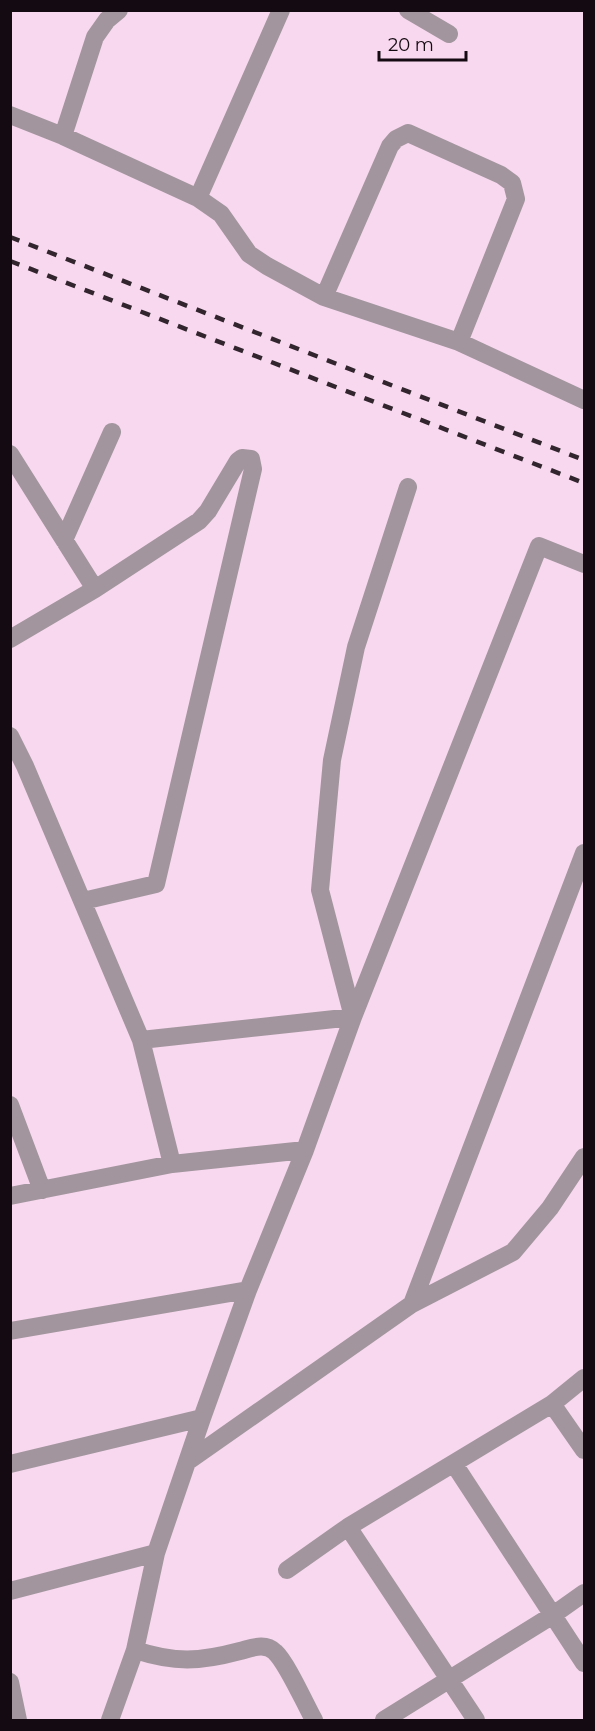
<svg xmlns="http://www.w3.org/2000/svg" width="595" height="1731" font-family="Montserrat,sans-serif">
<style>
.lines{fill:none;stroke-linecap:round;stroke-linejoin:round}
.street{stroke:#a2959e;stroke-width:18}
.rail{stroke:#32252e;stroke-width:4.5;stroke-dasharray:10 10;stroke-linecap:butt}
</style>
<rect width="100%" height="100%" fill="#f7d8ee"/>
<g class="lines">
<path class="street" d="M408,10L449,34
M10,115L63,136L198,198L221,214L249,254L267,266L324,297L459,342L584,400
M63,136L95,37L107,20L119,10
M198,198L281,10
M324,297L390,146L396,139L408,133L501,175L512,183L516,199L459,342
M10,454L95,589
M64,540L112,432
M10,639L95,589L199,521L208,511L238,461L242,458L251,459L253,469L156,884L83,901
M10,736L25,766L141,1040L172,1164
M141,1040L353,1017L320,890L332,760L356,647L408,487
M10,1105L42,1190
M10,1196L172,1164L305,1150
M412,1304L513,1252L550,1208L584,1157
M10,1331L248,1290
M552,1404L584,1450
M187,1462L412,1304L584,853
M10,1464L202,1418
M454,1464L584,1663
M348,1527L476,1720
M287,1570L348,1527L552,1404L584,1378
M10,1591L156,1553
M135,1650C175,1663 199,1662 240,1651C252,1648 265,1642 275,1652C287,1663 305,1704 314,1720
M10,1682L18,1720
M110,1720L135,1650L156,1553L202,1418L248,1290L305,1150L353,1017L539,546L584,564
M384,1720L553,1615L584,1593"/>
<path class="rail" d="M10,237L584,460
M10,261L584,483"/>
</g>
<rect width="595" height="1731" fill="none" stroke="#140a11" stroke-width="24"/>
<path d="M379 51v9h87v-9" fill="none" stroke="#140a11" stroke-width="3"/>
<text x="388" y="51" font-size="18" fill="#140a11" stroke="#f7d8ee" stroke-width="4.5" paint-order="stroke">20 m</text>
</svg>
